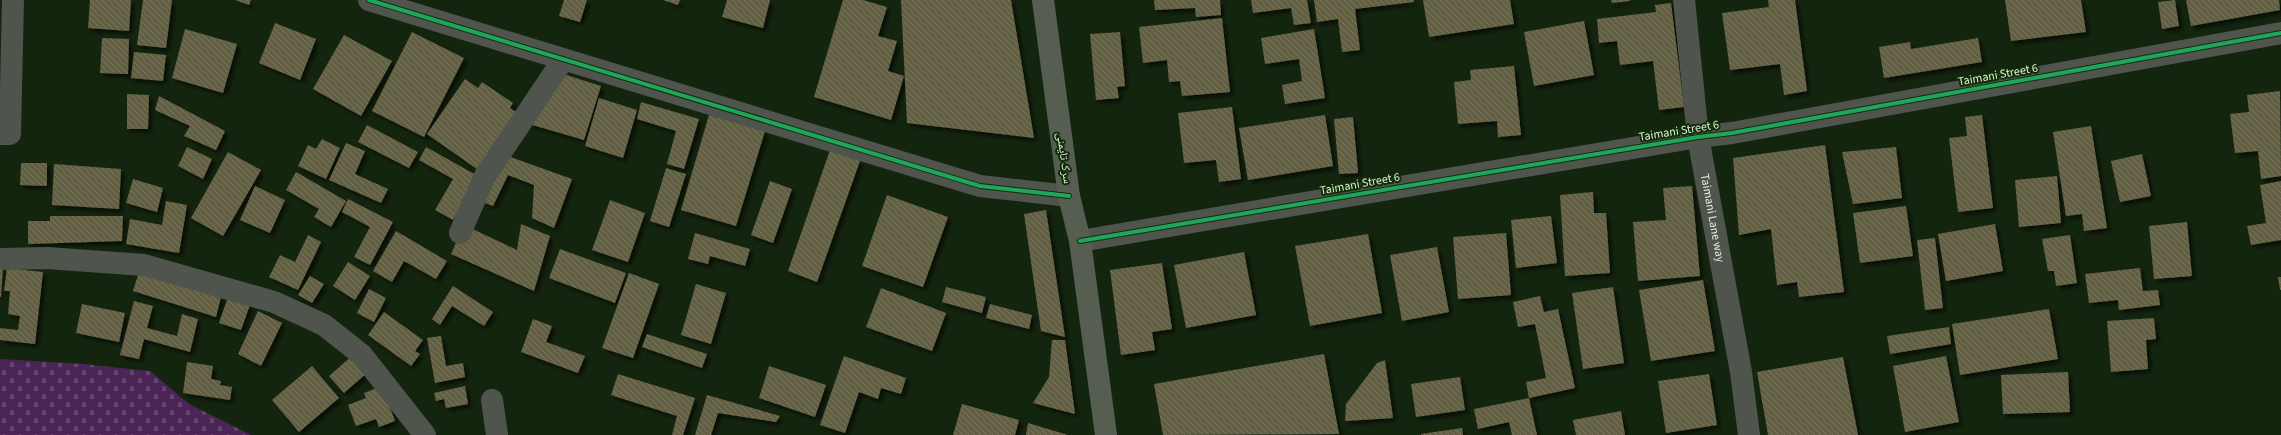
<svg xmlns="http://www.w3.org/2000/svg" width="2281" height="435" font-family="'Source Sans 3','Noto Naskh Arabic',sans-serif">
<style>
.cemetery{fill:url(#cemetery-stones)}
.building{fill:url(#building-back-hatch);filter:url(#shadow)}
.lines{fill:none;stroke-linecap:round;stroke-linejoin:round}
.minor{stroke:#4f554d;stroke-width:22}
.major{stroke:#555e51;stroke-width:22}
.cycleway-casing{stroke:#102d07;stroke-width:6}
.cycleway{stroke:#20a55d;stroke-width:4}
.labels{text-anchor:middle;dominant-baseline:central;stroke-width:4;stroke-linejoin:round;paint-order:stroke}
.street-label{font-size:12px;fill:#dff1da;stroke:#102d07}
</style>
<defs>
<pattern id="cemetery-stones" width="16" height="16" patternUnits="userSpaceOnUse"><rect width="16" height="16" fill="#4b2556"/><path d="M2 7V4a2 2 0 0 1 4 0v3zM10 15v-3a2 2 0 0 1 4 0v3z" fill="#64456e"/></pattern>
<pattern id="building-back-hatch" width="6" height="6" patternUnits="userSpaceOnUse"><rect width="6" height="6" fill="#625f42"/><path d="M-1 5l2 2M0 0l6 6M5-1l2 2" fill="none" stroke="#78765d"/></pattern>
<filter id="shadow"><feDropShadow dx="3.5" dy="3.5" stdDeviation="2" flood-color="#0009"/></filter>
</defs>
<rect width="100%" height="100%" fill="#14250f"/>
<path class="cemetery" d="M0,359L83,364L150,371L189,404L251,435H0Z"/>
<path class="building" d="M90,0H131L129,31L88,28Z
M143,0H172L166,48L137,45Z
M235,0H251L249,5Z
M564,0H587L580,22L559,16Z
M663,0H680L678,5Z
M727,0H770L763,28L722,17Z
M843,0H863L887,7L878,36L897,41L888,71L904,76L891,120L814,97Z
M901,0H1011L1034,138L907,123Z
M1154,0H1220L1221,15L1196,17L1195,8L1155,10Z
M1251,0H1307L1311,23L1294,25L1291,8L1253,13Z
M1314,0H1414V2L1355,9L1360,50L1342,52L1338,19L1317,22Z
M1423,0H1510L1514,24L1429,37Z
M1611,0H1630V1L1612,3Z
M1768,0H1795L1807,91L1784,95L1780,64L1730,70L1722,13L1769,7Z
M2005,0H2081L2086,32L2011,41Z
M2175,0L2179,26L2162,29L2158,2Z
M2186,0H2279L2280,10L2191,26Z
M1671,3L1684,107L1659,110L1653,61L1620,65L1617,41L1599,43L1597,19L1656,12L1655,5Z
M1222,18L1230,92L1182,96L1180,81L1169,82L1167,60L1143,63L1139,27Z
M1584,21L1594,75L1534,86L1524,32Z
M275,23L316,39L300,80L259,63Z
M185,29L237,44L223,93L172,78Z
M1314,29L1325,98L1285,104L1282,85L1302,81L1299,59L1265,64L1261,38Z
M412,32L464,58L424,137L372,111Z
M1120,32L1125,86L1117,87L1119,98L1096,100L1090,34Z
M344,35L392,61L361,116L313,89Z
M102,38L129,39L128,74L100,73Z
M1978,38L1982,62L1884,78L1879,47L1910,42L1911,49Z
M134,52L166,55L163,81L131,78Z
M1514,66L1521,135L1498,137L1497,121L1458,124L1454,82L1471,80L1470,70Z
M563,74L601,86L584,140L529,124Z
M465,79L478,88L482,82L513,103L510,108L520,115L481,172L427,134Z
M2280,91L2281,176L2261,179L2258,151L2235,153L2230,114L2249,112L2247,95Z
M127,94L149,95L148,129H127Z
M159,96L225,131L216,150L184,136L190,126L155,110Z
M599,98L637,110L623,158L585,146Z
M641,102L699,119L684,169L667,164L676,131L637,119Z
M1232,107L1241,179L1219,182L1216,160L1184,163L1178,113Z
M709,115L765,131L736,226L681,210Z
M1325,115L1333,166L1248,180L1239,128Z
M1982,115L1993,208L1958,212L1949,138L1967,136L1965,117Z
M1353,117L1358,173L1339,174L1334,119Z
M367,125L418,152L409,168L358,142Z
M2091,126L2107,228L2084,231L2082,214L2066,216L2053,132Z
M322,139L340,148L326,179L298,166L308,145L316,149Z
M346,143L365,151L355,174L388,189L381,203L329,180Z
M1825,145L1844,292L1799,297L1797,282L1777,285L1771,229L1739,235L1733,158Z
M187,147L212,159L203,179L178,166Z
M426,147L478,176L453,220L435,210L453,179L419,160Z
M1896,147L1902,198L1853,204L1842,152Z
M830,150L860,161L817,282L788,271Z
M228,152L261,170L223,236L191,218Z
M502,154L572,179L554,228L532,218L534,185L508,175L493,206L485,203Z
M2142,154L2151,196L2120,202L2111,161Z
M21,163H47V186L20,185Z
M54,164L121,169L119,209L52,205Z
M666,168L686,174L669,227L650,221Z
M296,172L346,201L331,227L314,217L319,209L286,190Z
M2057,176L2061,223L2019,227L2015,180Z
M133,179L163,188L157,212L126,203Z
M770,181L792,189L773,243L751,235Z
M2281,181V240L2251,245L2247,226L2266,223L2260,185Z
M255,186L285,200L270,233L240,220Z
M1692,186L1700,276L1638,281L1633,222L1666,220L1663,188Z
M1593,192L1594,213H1606L1610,273L1565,276L1560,195Z
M887,195L948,217L923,287L862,266Z
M348,199L393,222L370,265L354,257L370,227L342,212Z
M610,200L645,213L628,262L592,250Z
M166,201L187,205L179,253L126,244L130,219L162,225Z
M1906,206L1913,256L1860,263L1853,213Z
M1046,210L1065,337L1041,331L1024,214Z
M50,216H123L122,241L28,244V221H50Z
M1551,216L1557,263L1516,268L1511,220Z
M2187,222L2192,276L2154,279L2149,226Z
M521,224L550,236L534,291L451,254L464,225L517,250Z
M1995,224L2003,271L1946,281L1938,234Z
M396,231L447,261L436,279L404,261L392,282L373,271Z
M695,233L750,249L745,266L710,256L708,264L688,259Z
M1506,233L1511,295L1458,299L1453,237Z
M1368,234L1382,313L1310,326L1295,246Z
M308,235L321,242L298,290L269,277L280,255L295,262Z
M2070,235L2077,283L2056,286L2054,271H2048L2042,239Z
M1935,238L1943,308L1925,310L1917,240Z
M1437,247L1449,312L1402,321L1390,255Z
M560,249L626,273L615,303L549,278Z
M1244,252L1256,315L1186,328L1174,265Z
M348,262L370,276L355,300L333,286Z
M1162,263L1172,329L1152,332L1155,350L1121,355L1110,270Z
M0,266L3,267L1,297H0Z
M7,268L43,272L35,344L0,340V328L18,330L20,316L8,314L10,291H4Z
M2140,268L2143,291L2158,290L2160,305L2119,310L2118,300L2089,303L2085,274Z
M139,272L221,297L216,317L133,291Z
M629,273L659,284L633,358L602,348Z
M310,276L324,284L312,303L298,295Z
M2278,277H2281V290H2280Z
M1703,280L1715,351L1651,361L1639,290Z
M696,284L726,293L711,344L681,335Z
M453,286L493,312L484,326L452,306L440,325L432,319Z
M946,287L986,297L982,313L942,302Z
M1613,287L1624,363L1583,369L1572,293Z
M881,288L946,313L932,351L866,327Z
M369,289L386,298L374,322L357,313Z
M1540,296L1544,312L1558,309L1575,388L1529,398L1526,382L1546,378L1535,324L1518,327L1513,302Z
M228,297L250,305L241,330L219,323Z
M134,301L153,306L147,328L177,336L182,314L198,319L190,352L144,339L139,359L120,355Z
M82,304L125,313L119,342L76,333Z
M990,304L1032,315L1029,329L986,318Z
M2049,309L2058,359L1960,375L1952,324Z
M258,311L282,323L261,366L238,354Z
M384,312L423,340L415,351L420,354L411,366L368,335Z
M2154,318L2156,339L2146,340L2148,369L2111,372L2107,321Z
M533,319L552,326L546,342L585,356L578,373L521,352Z
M1949,327L1951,344L1890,354L1887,336Z
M647,334L707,354L702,368L642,347Z
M441,336L446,366L463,363L465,377L435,383L427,338Z
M1052,340H1065L1075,414L1033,403L1049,377Z
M1324,354L1339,434L1163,435L1154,384Z
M353,355L368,372L344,393L329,376Z
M844,356L906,378L901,394L881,388L878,399L859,392L845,433L820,425Z
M1946,356L1959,422L1905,432L1893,366Z
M1843,357L1858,435H1768L1757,372Z
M1385,360L1393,418L1345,421L1346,404L1377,363Z
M187,362L213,366L211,379L221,381L220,385L232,387L230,400L183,393Z
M312,366L339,398L299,432L272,400Z
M769,366L826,385L815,417L759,398Z
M2068,372L2070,412L2003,414L2001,375Z
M618,374L695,398L683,435H672L677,416L611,395Z
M1709,374L1717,425L1666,433L1658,381Z
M1460,377L1465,410L1416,417L1411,384Z
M382,386L395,421L379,427L376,419L356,426L348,405L366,398L364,393Z
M465,386L468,404L446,408L444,399L436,401L434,393Z
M707,395L780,416L776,422L718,413L711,435H695Z
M1529,398L1537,435H1512L1509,422L1478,429L1474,409Z
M962,404L1019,420L1015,435H953Z
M1621,411L1625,435H1576L1573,420Z
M1028,423L1068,435H1026Z
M1462,428L1463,435H1421V434Z"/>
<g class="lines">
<g class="minor">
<path d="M369,0L980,186L1069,196"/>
<path id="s1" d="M1684,0L1698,137L1741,372L1749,435"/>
<path d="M0,134H10L13,0"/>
<path d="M460,233L485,176L563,60"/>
<path d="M1080,241L1698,137L1732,133L2281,33"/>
<path d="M0,259L47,258L144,265L274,302L324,325L362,355L425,435"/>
<path d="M492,400L497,435"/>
</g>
<path class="major" d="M1043,0L1069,196L1080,241L1106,435"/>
<defs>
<path id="cycleway" d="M369,0L980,186L1069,196
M1080,241L1698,137L1732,133L2281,33"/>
</defs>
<use href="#cycleway" class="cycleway-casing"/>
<use href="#cycleway" class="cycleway"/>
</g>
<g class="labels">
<g class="street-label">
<text transform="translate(1998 75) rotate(-10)">Taimani Street 6</text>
<text transform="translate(1679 131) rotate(-9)">Taimani Street 6</text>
<text transform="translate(1064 158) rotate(82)">سرک تایمنی</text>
<text transform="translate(1360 184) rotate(-10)">Taimani Street 6</text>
<text stroke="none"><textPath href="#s1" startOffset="220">Taimani Lane way</textPath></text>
</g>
</g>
</svg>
